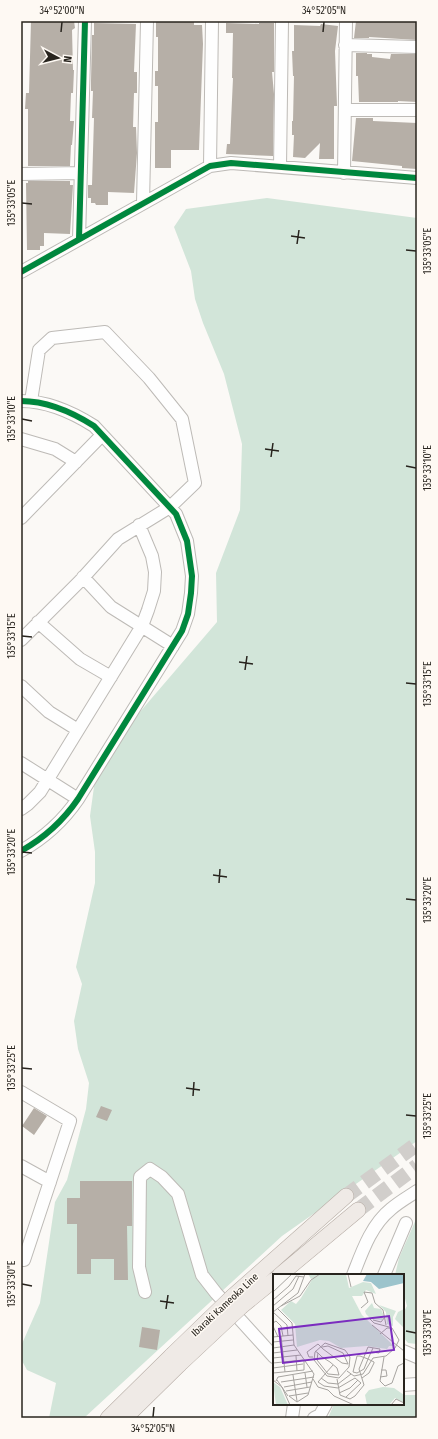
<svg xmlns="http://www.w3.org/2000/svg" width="438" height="1439" font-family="'Fira Sans Condensed',sans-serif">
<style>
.green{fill:#d2e5d9}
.building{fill:#b6afa7}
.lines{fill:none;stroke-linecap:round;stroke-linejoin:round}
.major-tunnel{stroke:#d1cecb;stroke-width:15;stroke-dasharray:15 8;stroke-linecap:butt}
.minor-casing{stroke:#bdbab6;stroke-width:14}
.major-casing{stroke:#b7ada6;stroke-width:16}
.minor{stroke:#fefefe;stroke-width:12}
.major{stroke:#efeae6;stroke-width:15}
.major-bridge-casing{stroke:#b7ada6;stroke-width:16;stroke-linecap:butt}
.major-bridge{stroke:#efeae6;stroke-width:15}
.cycleway-casing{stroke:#fef9f3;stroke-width:8}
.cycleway{stroke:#00873e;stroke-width:6}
.ticks{fill:none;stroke:#28241e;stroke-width:1.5}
.labels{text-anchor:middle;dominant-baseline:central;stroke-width:3;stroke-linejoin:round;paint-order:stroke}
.street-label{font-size:10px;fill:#28241e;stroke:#fef9f3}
.inset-road{fill:none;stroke:#a7a4a0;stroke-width:1}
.view{fill:#7b2cbf;fill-opacity:0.15;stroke:#7b2cbf;stroke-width:2}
.inset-edge{fill:none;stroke:#28241e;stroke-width:2}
.neatline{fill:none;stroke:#28241e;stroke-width:1.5}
.ticks-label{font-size:10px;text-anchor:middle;fill:#28241e}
</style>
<rect width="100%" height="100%" fill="#fbf9f6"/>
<path class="green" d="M267,198L417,218V1141L282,1236L84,1418H49L56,1383L27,1370L21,1359V1346L40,1303L55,1202L67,1180L86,1109L89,1083L78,1049L74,1021L82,984L76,967L95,883V852L90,816L96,772L115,741L217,622L216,573L240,510L242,444L224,374L203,323L195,299L191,271L174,227L186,209Z
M417,1217V1344L408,1343L403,1337V1313L407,1306L403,1291V1275H395L399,1258Z
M403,1395H417V1418H328L334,1404H403Z"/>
<path class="building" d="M31,21H74L75,28L72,30L73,70H74L73,93H71L70,121H74L72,145H71L70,166H28V109H25L26,93H29Z
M184,21H194V25H202L203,44L199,150H171V168H155V122H158V86H155V71H158V37H156V22Z
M356,21H417V40L369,37V38H354Z
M94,23L136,24L134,72H137V93H134L133,127H136L137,153L134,193L108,192V205H96L95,203H91V198H88V185H92L94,118H92L93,91H91V81L92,35H94Z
M226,23L259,24V23H274V72H272L274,94L273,156L226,154L227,144H230L233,78H232L233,33H226Z
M321,24L338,26L335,51L337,106H334V159H319L320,143L305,158L293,157L294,135H292V121H293L294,76H293L292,51H294V25L320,26Z
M356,53H367V54H372V57L390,59L391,54H417V102L398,101V102H359L358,76H356Z
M356,118H373V121L417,123V169L402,168V166L352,161Z
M28,181H70V185H73L70,234L44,233V246H40V250H27L26,183H28Z
M101,1106L112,1110L107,1121L96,1117Z
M34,1108L47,1116L34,1135L22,1126Z
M80,1181H132V1226H127L128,1280H114V1259H91V1274H77V1224H67V1198H80Z
M142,1327L160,1330L157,1350L139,1347Z"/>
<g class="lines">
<path class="major-tunnel" d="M346,1196L417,1144
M358,1210L417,1166"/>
<defs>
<path id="minor" d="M345,45L417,47
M345,110H417
M210,166L212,21
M280,167L282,21
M344,173L346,21
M21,174L81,173
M143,203L147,21
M79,239L85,21
M21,272L210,166L231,163L417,178
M21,401C47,401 72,412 94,426L176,514L187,541L192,576L191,593L188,614L182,631L78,799C63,821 44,838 21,851
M21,439L55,449L76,462
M21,518L102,435
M83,577L111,607L173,646
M38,622L80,659L111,677
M21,640L80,581L118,539L170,507L195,483L182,419L149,378L105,332L52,338L39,350L31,401
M21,686L49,712L78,730
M21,763L78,799
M21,809L28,804L40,792L142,626L148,610L154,591L155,572L152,556L139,525
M21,1092L70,1121L24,1260L21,1259
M21,1166L50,1182
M353,1275C362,1252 371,1225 391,1209C399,1202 408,1197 417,1191
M384,1275L406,1223
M145,1292L139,1267L140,1177L150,1169L162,1177L178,1194L202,1275L216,1293L274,1357
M403,1351L417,1357
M403,1385L417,1384
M292,1418L294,1404
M314,1418L320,1415L326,1404"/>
<path id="major" d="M280,1275L358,1210
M233,1296L346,1196
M242,1306L274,1280
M108,1418L172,1355
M125,1418L180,1364"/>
</defs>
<use href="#minor" class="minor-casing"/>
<use href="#major" class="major-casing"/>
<use href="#minor" class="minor"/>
<use href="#major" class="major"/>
<defs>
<path id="major-bridge" d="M172,1355L233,1296
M180,1364L242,1306"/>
</defs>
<use href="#major-bridge" class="major-bridge-casing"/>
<use href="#major-bridge" class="major-bridge"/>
<defs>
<path id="cycleway" d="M79,239L85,21
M21,272L210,166L231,163L417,178
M21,401C47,401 72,412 94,426L176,514L187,541L192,576L191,593L188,614L182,631L78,799C63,821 44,838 21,851"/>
</defs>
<use href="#cycleway" class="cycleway-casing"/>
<use href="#cycleway" class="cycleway"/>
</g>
<path class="ticks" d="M61,32L62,22M323,32L324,22M22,203L32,204M291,236L305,238M297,244L299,230M406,250L416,251M22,419L32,421M265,449L279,451M271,457L273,443M406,466L416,468M22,636L32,637M239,662L253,664M245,670L247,656M406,683L416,684M22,852L32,853M213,875L227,877M219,883L220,869M406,899L416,900M22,1068L32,1069M186,1088L200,1090M193,1096L194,1082M406,1115L416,1116M22,1284L32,1286M160,1301L174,1303M166,1309L168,1295M406,1331L416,1333M153,1417L154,1407"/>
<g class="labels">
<g class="street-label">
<text transform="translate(225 1305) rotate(-43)">Ibaraki Kameoka Line</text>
</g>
</g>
<g transform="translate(273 1274)">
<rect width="131" height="131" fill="#fbf9f6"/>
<path d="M35,0H46L41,4L48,0H73L76,14L90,8L98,9L103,20L93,16L89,22H79L89,41L121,72H116L114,75L94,72L68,74L56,67L47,66L24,73L22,50L8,36L18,27L23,30L28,24L40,4L38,5ZM99,29L101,34L108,35L111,42L109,46L98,45L93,40L92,37ZM106,31L123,37L120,43V52L114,50L113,38ZM131,35V54L122,45L125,38ZM0,108L7,113L15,131H3ZM110,113L121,114L131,121V129L122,124L116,131H94L92,121L96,116Z" fill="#d2e5d9"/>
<path d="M94,0H131V9L106,15L98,8L90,7Z" fill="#9cc4cc"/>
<path class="inset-road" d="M75,0L78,13M0,18L19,0M0,26L16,12L23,2L31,3M0,32L20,15L26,2M8,32L27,22L38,6L47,0M88,34L95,28L91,18L99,19L102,29L110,36L113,51M5,35L19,49L21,71L41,100L35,121L24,128L16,122M0,38L25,19L32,0M0,38L14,51L15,62M96,44L101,49L116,53M100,46L108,48L112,43M0,49L3,47L8,52L10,62M99,51L131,77M0,52L5,63M8,62L12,98M0,63L20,61M0,68L20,66M52,69L72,76L77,83L76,93L66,104L54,102L41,86L42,78ZM0,74L21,71M42,77L45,79L49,83L57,88L64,94L66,101L55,100L44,86L45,79M0,79L24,76M23,82L24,97M40,83H36L34,78L45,70L50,75L69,89L75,90L70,79L55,72L49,73M111,83L107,107L112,112L119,109L125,92L131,89M0,84L28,81M0,89L30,86M60,91L45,108L51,112L65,114L82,104L88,109M131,92V116M0,94L30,90M74,97L81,102L90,100L100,84L113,82L122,74L126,66L119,54H114L107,60M0,99L31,96V86M32,99L34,113M20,101L24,127M107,103L114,102L113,96H108M48,104L55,109L65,110L78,100M89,104L96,99L101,89V88L95,85L87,82H84L80,98L84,99L91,95L95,85L100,74M40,105L45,113L55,116L61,122L81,131M64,105L67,121L77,125L82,122L91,111L86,95L95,73L107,75L106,79L99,78M0,106L9,113L17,131M4,106L15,122M3,107L5,103L40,97M8,108L41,103M11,113L39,108M13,117L37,113M66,119L77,114L85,106M16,122L35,119M73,123L88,109M118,131L123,125L131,129"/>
<path class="view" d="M116,42L121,76L10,89L6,55Z"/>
<rect width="131" height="131" class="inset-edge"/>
</g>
<rect width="438" height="1439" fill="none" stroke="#fef9f3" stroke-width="44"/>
<g transform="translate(58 58) rotate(97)" stroke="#fef9f3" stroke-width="3" paint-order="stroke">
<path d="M0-3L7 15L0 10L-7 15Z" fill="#28241e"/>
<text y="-6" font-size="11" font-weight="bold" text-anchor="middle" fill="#28241e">N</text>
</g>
<rect x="22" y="22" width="394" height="1395" class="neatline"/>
<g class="ticks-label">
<text x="62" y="14">34°52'00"N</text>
<text x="324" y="14">34°52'05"N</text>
<text transform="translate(11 203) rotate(-90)" y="4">135°33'05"E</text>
<text transform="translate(427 251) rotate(-90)" y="4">135°33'05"E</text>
<text transform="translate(11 419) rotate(-90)" y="4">135°33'10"E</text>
<text transform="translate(427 468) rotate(-90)" y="4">135°33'10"E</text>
<text transform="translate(11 636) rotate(-90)" y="4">135°33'15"E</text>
<text transform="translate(427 684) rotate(-90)" y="4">135°33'15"E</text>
<text transform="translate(11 852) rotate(-90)" y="4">135°33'20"E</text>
<text transform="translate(427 900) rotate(-90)" y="4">135°33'20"E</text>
<text transform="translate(11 1068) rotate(-90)" y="4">135°33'25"E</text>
<text transform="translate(427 1116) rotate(-90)" y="4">135°33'25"E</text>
<text transform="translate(11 1284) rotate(-90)" y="4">135°33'30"E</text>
<text transform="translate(427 1333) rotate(-90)" y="4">135°33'30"E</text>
<text x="153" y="1432">34°52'05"N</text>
</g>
</svg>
